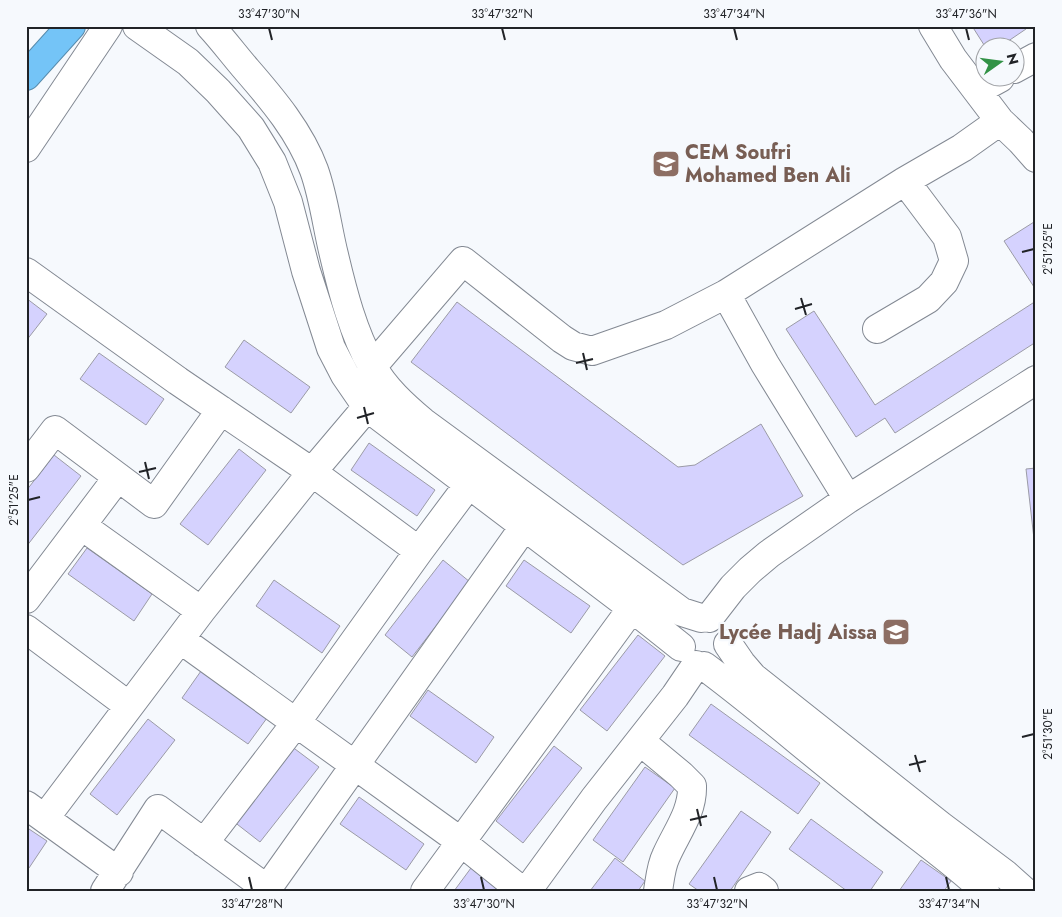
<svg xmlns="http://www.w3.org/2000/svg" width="1062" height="917" font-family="Jost,sans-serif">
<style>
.building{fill:#d5d2fe;stroke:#9b9ba6}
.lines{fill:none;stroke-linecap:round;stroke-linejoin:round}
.minor-casing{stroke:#838993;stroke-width:30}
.highway-casing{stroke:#578cae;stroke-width:30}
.minor{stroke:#fff;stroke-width:28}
.highway{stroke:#74c4f7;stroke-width:28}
.ticks{fill:none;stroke:#212327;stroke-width:2}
.labels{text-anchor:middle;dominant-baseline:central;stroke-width:4.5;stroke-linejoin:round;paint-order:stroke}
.education-label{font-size:20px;font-weight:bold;fill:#785e54;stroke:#f6f9fd;text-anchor:start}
.neatline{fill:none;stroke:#212327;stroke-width:2}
.ticks-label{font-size:12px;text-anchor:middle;fill:#212327}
</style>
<rect width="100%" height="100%" fill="#f6f9fd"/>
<path class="building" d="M972,26H1025L1026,29L998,48H986Z
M1034,222L1036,224V290L1004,241Z
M26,298L47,314L26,341Z
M1036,301V342L895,433L885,418L856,437L786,329L814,311L875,405Z
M457,302L678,467L695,465L761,424L803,496L683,565L411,362Z
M244,340L310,387L291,413L225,367Z
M99,353L164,399L146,425L80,379Z
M369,443L435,490L417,516L351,470Z
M239,449L266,470L208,545L180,524Z
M54,455L81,476L26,547V491Z
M1036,468V539H1034L1026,469Z
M87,548L152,594L134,621L68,574Z
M443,560L470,582L412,657L385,635Z
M524,560L590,606L571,633L506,586Z
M274,580L340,626L322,653L256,606Z
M638,635L665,656L607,731L580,710Z
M201,671L267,718L248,744L182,698Z
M428,690L494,737L476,763L410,716Z
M711,704L820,783L798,814L689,735Z
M148,719L175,740L117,815L90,794Z
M291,746L319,767L260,842L233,821Z
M554,746L582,768L523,843L496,821Z
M645,767L675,788L623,862L593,840Z
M359,797L424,844L406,870L340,824Z
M741,811L771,832L730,891H699L689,884Z
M811,819L883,872L870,891H847L789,849Z
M26,827L47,841L29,868L26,866Z
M615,858L645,881L638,891H590Z
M921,860L951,881L944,891H899Z
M471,868L498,890L497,891H454Z"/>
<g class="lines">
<defs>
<path id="minor" d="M137,26L188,62L218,91L251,128L272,162L288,202L306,271L331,348L345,375L367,407L632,608L681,647
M210,26C223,40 234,55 247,70C273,100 300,132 314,170C324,198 327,227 334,255C343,293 353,332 372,366C385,389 404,406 423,422L682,612L701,618
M933,26L953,59L1000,121L1021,141L1036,158
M1014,69L1036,57
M978,90L1000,78
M26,148L108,26
M26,272L178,381L312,472L419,551
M726,294L765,364L848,499
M877,329L928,299L944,282L954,261L947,237L905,181
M26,468L55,430L154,504L221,410
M82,526L201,611
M26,599L118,477
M709,618L733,587L750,570L769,554L848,499L1036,380
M26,629L129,706
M180,639L460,841L522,891
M728,644L741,663L753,677L941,826L1005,874L1024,891
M704,666C762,709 816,757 873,801C910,831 950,858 985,891
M640,741L681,775L692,786C693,812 676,833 666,856C661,866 660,879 658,891
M26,805L119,872
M45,818L201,611L312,472L367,407L372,367L463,261L562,339L573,346L592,351L666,325L726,294L905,181L962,148L1000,121
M204,843L295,724L419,551L469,484
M267,889L524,527
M105,891L158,809L270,891
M425,891L632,608
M527,891L594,799L675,696L696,665
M749,891L759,887L764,891"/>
<path id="highway" d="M26,76L71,26"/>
</defs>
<use href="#minor" class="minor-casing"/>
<use href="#highway" class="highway-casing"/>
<use href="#minor" class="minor"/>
<use href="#highway" class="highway"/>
</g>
<path class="ticks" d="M269,28L272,40M502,28L505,40M734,28L737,40M966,28L969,40M1022,252L1034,249M801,298L806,315M795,309L812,304M583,353L587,370M576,363L593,359M364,407L368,424M357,418L374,413M145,462L149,479M139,472L156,468M28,500L40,497M1022,737L1034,734M915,755L920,772M909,765L926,761M697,809L701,826M690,820L707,816M249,877L252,890M481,877L484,890M714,877L717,890M946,877L949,890"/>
<defs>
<symbol id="school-square" viewBox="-11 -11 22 22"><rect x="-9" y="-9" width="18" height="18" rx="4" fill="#8d6e63" stroke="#f6f9fd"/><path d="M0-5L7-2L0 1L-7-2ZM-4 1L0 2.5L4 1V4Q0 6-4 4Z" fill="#fff"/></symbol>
</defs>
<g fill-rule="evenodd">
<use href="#school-square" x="650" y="148" width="32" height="32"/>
<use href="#school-square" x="880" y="616" width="32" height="32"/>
</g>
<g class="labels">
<g class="education-label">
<text x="685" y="152">CEM Soufri<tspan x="685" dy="23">Mohamed Ben Ali</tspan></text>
<text x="877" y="632" text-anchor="end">Lycée Hadj Aissa</text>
</g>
</g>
<rect width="1062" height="917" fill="none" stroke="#f6f9fd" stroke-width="55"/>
<g transform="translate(1000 62) rotate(76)"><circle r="24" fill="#f6f9fd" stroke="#a1a3a7"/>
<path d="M0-4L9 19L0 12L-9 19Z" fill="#329246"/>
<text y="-8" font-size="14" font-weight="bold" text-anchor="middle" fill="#212327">N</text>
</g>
<rect x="28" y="28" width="1006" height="862" class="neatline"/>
<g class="ticks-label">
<text x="269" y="18">33°47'30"N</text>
<text x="502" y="18">33°47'32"N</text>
<text x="734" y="18">33°47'34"N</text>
<text x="966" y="18">33°47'36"N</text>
<text transform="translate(1048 249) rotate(-90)" y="4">2°51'25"E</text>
<text transform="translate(14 500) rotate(-90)" y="4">2°51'25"E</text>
<text transform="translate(1048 734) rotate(-90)" y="4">2°51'30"E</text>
<text x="252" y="908">33°47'28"N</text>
<text x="484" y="908">33°47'30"N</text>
<text x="717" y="908">33°47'32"N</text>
<text x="949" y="908">33°47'34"N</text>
</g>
</svg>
